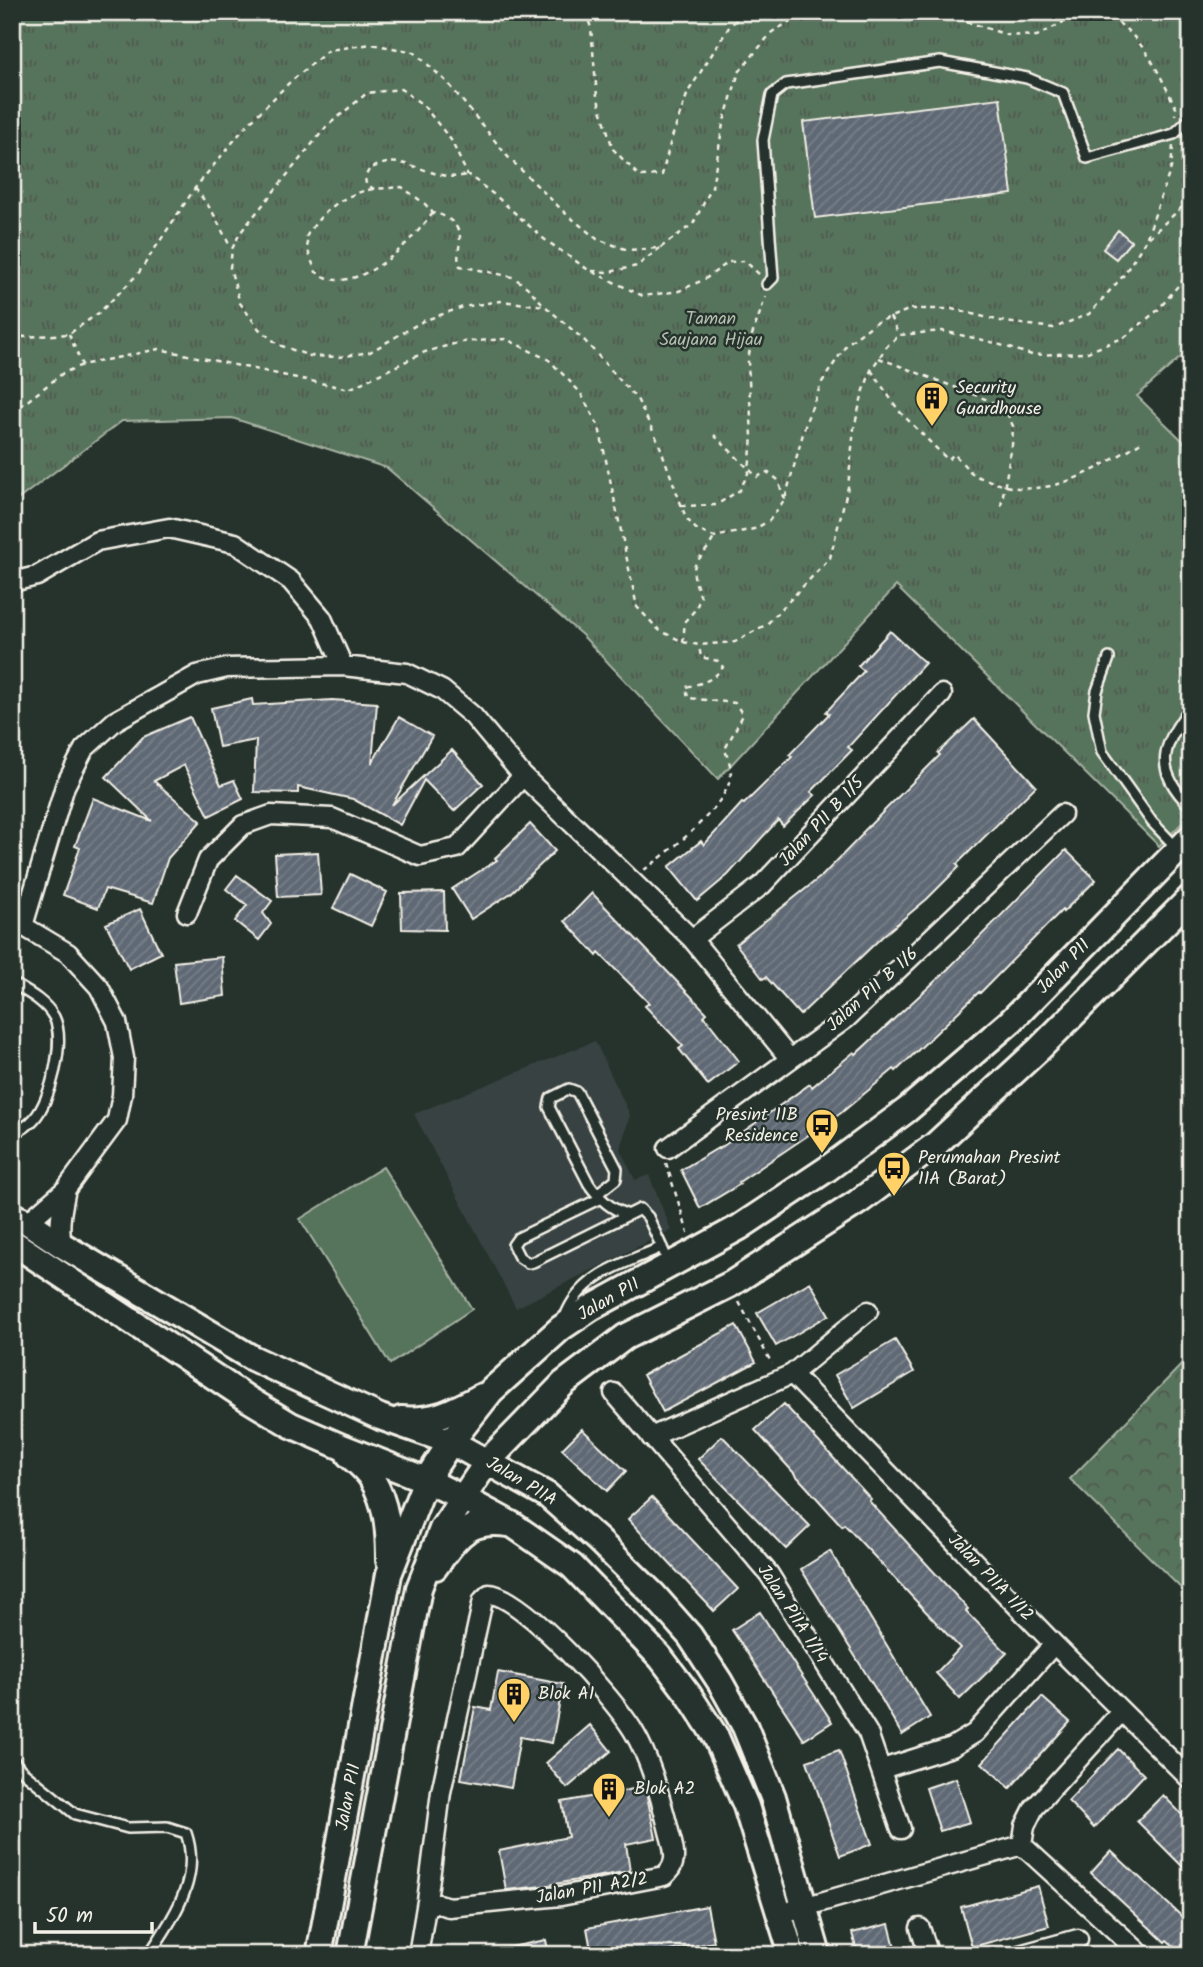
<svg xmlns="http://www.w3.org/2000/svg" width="1203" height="1967" font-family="Kalam,sans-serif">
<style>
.built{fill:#374342}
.forest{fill:url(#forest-crowns);stroke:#a6b2a2;stroke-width:2}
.park{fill:url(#park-tufts);stroke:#a6b2a2;stroke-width:2}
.garden{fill:#57735b;stroke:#a6b2a2;stroke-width:2}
.building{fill:url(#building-hatch);stroke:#f4f1e8;stroke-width:2}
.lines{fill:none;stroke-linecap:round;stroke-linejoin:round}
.lane-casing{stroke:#f4f1e8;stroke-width:14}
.street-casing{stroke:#f4f1e8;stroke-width:23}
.secondary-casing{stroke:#f4f1e8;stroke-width:30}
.path{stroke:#f4f1e8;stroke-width:2.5;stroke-dasharray:5 5;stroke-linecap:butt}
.lane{stroke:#26332d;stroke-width:9}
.street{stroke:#26332d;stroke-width:18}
.secondary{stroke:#26332d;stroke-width:24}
.labels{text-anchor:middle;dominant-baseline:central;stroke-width:5;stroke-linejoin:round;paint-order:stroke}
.park-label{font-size:18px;fill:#b5bfb0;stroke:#26332d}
.poi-label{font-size:18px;fill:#f4f1e8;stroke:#26332d;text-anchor:start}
.street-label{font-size:18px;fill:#f4f1e8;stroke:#26332d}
</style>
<defs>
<pattern id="forest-crowns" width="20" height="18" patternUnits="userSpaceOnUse" patternTransform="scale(1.75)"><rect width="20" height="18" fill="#57735b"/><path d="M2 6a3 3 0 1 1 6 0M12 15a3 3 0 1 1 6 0" fill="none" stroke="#4f5b4f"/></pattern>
<pattern id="park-tufts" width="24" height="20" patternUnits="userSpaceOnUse" patternTransform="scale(1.75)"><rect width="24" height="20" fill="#57735b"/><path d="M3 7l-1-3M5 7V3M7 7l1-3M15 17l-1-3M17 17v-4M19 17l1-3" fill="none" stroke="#4f5b4f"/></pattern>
<pattern id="building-hatch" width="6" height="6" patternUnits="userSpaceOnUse" patternTransform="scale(1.75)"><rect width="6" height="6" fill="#5f6974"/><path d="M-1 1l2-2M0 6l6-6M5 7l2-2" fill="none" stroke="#777f88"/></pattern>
</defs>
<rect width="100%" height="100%" fill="#26332d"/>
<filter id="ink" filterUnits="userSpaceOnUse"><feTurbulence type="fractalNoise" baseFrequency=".0143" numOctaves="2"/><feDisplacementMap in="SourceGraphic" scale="14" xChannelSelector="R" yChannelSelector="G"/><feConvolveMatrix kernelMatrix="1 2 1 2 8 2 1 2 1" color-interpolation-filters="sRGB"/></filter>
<g filter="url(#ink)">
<path class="built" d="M595,1041L630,1115L620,1149L635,1180L649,1175L671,1230L516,1308L414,1114Z"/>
<path class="forest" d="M1191,1355V1598L1070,1479Z"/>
<path class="park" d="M12,12H1191V348L1137,396L1191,449V814L1159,846L896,586L718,779L582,635L387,468L232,418L122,421L12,504Z"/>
<path class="garden" d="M383,1167L472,1309L390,1364L300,1219Z"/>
<path class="building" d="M1000,98L1012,194L815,218L803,122Z
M1118,230L1131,241L1116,259L1103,249Z
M890,631L925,663L848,747L852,750L811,792L815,795L783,826L778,820L728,875L697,901L669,867L701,841L704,845L742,803L744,804L792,757L789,755L829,714L826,712L864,671L858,666Z
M252,699L253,705L332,700L377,703L372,763L399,717L432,736L392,805L452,750L483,784L454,811L424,780L400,825L353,799L298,787V793L254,792L256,740L219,747L211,708Z
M190,717L221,785L234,780L243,799L209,816L184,765L154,781L201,821L168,858L153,903L105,889L98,908L63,895L80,848L75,846L93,798L152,821L106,777L143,737Z
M974,719L1036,786L957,864L959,867L927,899L884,935L800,1015L766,977L763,979L736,944L823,875L863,834L862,833L940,755L938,753Z
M530,824L555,851L511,893L471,919L452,889L497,860L495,858Z
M1066,850L1096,880L1063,912L1062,910L980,993L979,992L896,1071L894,1069L841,1113L739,1182L740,1184L700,1208L681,1170L718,1148L719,1149L810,1084L812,1087L854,1052L856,1054L944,973Z
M318,852L321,895L278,897L275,854Z
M350,874L387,892L371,926L333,908Z
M237,875L272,901L263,913L271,924L259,940L235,921L247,905L226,889Z
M444,892L445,930L402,929L401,893Z
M592,893L707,1013L704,1016L739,1061L708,1085L679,1049L683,1046L645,1006L649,1003L599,953L597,956L565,921Z
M140,909L161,953L129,969L106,924Z
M222,957L225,996L179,1003L174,962Z
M810,1282L829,1315L776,1346L757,1313Z
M736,1325L756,1362L663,1412L643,1375Z
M895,1340L914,1372L854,1408L835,1375Z
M784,1404L871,1499L869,1501L968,1609L966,1611L1007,1653L960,1699L936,1673L960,1648L844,1524L842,1526L755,1430Z
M582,1429L626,1471L607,1491L562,1449Z
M722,1436L810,1526L786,1549L698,1459Z
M652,1497L738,1589L714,1611L628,1519Z
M830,1551L930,1717L902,1735L878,1693L801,1569Z
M760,1612L832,1722L804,1740L732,1630Z
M498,1672L563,1684L552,1743L520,1737L511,1788L461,1779L475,1707L491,1710Z
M1042,1697L1070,1722L1010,1788L982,1763Z
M590,1725L611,1751L567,1788L546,1763Z
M1118,1749L1144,1775L1094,1828L1068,1801Z
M839,1750L872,1844L840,1856L807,1761Z
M956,1778L970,1822L940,1831L926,1788Z
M645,1787L656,1838L626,1844L630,1871L543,1886L506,1890L499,1851L568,1837L562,1802Z
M1163,1795L1191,1824V1875L1137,1821Z
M1111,1851L1191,1925V1955H1184L1167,1940L1165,1942L1091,1873Z
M1038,1886L1049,1926L972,1947L961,1907Z
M707,1906L714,1942L649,1955H592L587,1928Z
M889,1924L897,1955H858L852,1933Z
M546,1940L549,1955H501V1949Z"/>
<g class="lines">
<defs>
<path id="lane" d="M767,284L773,278L763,140L772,95L786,84L940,62L1027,78L1063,93L1087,158L1174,134L1191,118
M1109,658L1097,691L1094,712L1102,752L1152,822L1177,848
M1191,707C1161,747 1153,769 1191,807
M12,983C27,992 45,1001 54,1017C66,1041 51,1100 34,1119C28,1126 21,1130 12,1134
M597,1194L616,1179L617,1169L577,1092L569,1089L551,1098L549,1107L589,1184C598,1197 611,1209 626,1214
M601,1198L518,1238L513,1245L519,1257L528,1263L533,1262L640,1209L648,1217L669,1263
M565,1317C581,1274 624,1264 662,1247
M12,1759L21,1770L75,1814L128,1828L167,1827L186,1833C202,1879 173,1917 149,1955"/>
<path id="street" d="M12,582L37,576L97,541L169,528L235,543L291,581L322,618L343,666
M187,913L208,860L243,825L271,815L332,818L420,856L457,848L523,776
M12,923L23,926L68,953L99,987L117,1022L124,1058L122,1095L117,1120L66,1189L28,1222
M23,926L65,786L84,749L115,721L197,675L227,668L343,666L407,673L442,690L473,716L523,776L692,939L789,1058
M692,939L762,885L942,694
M668,1148L847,1018L1062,814
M62,1245C58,1226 62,1208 66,1189
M792,1374L1054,1644L1191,1780
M614,1393L769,1574L868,1733L901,1829
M651,1437L792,1374L868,1311
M882,1769L952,1747L975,1733L1054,1644
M1022,1845L1142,1955
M793,1910L1022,1845L1025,1826L1034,1808L1121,1712
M920,1928L929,1955
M418,1955L427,1901L441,1792L483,1600L489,1594C523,1595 616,1701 634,1732C651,1761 659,1794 668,1827C670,1837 675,1848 674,1858C673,1867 670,1870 664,1876L561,1896L449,1907L427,1901
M1019,1955L1078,1939"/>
<path id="secondary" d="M12,1216L28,1222L62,1245L252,1358L380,1417L451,1442L547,1495L598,1540L653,1594L690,1636L720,1682L745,1727L773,1797L818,1955
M12,1242L248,1399L291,1425L342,1447L426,1480L463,1498L513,1525L572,1566L661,1658L689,1695L716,1737L746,1806L792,1955
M401,1419C435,1422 453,1411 482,1396
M349,1455C357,1462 367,1470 372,1479C387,1504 389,1531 389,1560
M435,1567C458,1536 467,1518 509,1524
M319,1955L389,1574L426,1480L451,1442L491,1391L561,1328L591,1308L740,1227L827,1169L907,1110L1011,1021L1191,837
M350,1955L419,1588L442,1529L487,1462L564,1383L625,1337L731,1284L858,1202L935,1145L1039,1049L1191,897"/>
</defs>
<use href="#lane" class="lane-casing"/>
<use href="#street" class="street-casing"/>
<use href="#secondary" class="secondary-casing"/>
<path class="path" d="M586,12L591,28L597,96L613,149L639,176L662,175L671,140L688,92L731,24L751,12
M938,12L1007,35L1037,36L1082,12
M1101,12C1142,33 1157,69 1176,108L1175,115
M465,175C440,183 413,159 387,163C381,164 375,167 370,168L365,177L366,184L374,189L402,187L425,204L433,213C445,214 460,225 460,238C460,247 456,256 460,266L513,277L527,287L545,306
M195,188L212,211L231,248
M373,189C343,194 321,212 306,237L309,254L316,272C322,275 330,280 336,280C374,281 412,240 433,213
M1147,237L1171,168L1173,146
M660,248L637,266L609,272L590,271L544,239L497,197L467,174L451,140L423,105L401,89L367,93L326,127L240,233L232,249L230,268L240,303L259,329L279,345L310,356L339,357L370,352L423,321L463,307L500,301L545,306L585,341L637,399L658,441L686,518L696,529L714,537L754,529L769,521L785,499L807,419L822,382L847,344L875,323L911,309H952L1005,322L1054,328L1089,314L1123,276L1146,240L1191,199
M593,272L643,296L679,291L705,279L729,262L745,261L760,275
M890,317L899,335
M12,333L24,337L69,334L100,312L138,274L195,188L246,126L290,82L329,50L371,44L414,52L448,83L508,157L564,212L597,239L628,250L660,248L693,224L712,187L723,124L739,72L772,32L807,12
M69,334L82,365
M879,358L988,400L1007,413L1013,426L1012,445L1001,506
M871,370L899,411L948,460L954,454C960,460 966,468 973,474C978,478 987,479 993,482C1048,503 1099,468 1144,440
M12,413L63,373L82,365L159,349L349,389L425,352L461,342L506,339L549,360L580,392L599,427L637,607L659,630L683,642L699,645L735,642L767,624L830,558L848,487L854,428L862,396L871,370L887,346L899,335L942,331L988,341L1032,355L1085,353L1125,337L1158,310L1191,270
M714,435L757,477L767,472L777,479L785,499
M681,506L716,505L740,490L749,471L752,437L748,361L752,335L766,296
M683,642L685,621L695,610L701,597C685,559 698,567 714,538
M644,870C669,852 728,806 731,775C732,767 727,757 725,749L743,715L735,703L688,698L686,687C702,683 713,681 723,667L718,661L701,657L699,646
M666,1163L688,1233
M739,1302L772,1364"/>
<use href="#lane" class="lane"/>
<use href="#street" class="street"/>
<use href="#secondary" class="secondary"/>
</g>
</g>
<defs>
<symbol id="building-pin" viewBox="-11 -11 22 30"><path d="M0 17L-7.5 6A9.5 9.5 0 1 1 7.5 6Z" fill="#ffd166" stroke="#26332d"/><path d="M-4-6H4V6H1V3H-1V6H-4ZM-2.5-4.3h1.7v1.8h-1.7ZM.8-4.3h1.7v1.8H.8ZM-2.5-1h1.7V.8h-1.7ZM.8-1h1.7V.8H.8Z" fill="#111"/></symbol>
<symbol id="bus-pin" viewBox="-11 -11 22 30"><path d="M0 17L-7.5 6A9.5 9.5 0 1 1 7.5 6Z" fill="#ffd166" stroke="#26332d"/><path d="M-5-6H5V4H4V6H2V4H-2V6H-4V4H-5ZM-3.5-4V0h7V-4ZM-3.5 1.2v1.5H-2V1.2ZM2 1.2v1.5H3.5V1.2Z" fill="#111"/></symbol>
</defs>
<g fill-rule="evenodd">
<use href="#building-pin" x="913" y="379" width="38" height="52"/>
<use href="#bus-pin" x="803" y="1106" width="38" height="52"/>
<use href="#bus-pin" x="875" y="1149" width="38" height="52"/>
<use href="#building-pin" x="495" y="1675" width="38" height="52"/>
<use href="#building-pin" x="590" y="1770" width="38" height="52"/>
</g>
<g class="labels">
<g class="park-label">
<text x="711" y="319">Taman<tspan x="711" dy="21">Saujana Hijau</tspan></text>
</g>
<g class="poi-label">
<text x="956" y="388">Security<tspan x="956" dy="21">Guardhouse</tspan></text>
<text x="798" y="1115" text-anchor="end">Presint 11B<tspan x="798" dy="21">Residence</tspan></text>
<text x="918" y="1158">Perumahan Presint<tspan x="918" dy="21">11A (Barat)</tspan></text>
<text x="538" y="1694">Blok A1</text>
<text x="634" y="1789">Blok A2</text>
</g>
<g class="street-label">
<text transform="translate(822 822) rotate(-47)">Jalan P11 B 1/5</text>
<text transform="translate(1064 967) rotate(-46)">Jalan P11</text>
<text transform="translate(873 990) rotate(-42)">Jalan P11 B 1/6</text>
<text transform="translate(609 1300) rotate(-30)">Jalan P11</text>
<text transform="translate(521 1482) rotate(31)">Jalan P11A</text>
<text transform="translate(990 1578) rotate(46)">Jalan P11A 1/12</text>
<text transform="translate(792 1614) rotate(57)">Jalan P11A 1/14</text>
<text transform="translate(349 1797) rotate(-79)">Jalan P11</text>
<text transform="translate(592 1889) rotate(-10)">Jalan P11 A2/2</text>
</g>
</g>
<rect width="1203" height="1967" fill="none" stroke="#26332d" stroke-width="42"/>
<rect x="21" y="21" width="1161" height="1925" fill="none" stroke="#f4f1e8" stroke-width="2.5" filter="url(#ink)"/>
<path d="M35 1922v10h117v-10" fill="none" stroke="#f4f1e8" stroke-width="3.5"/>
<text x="46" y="1922" font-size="21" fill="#f4f1e8" stroke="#26332d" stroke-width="5" paint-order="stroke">50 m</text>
</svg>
